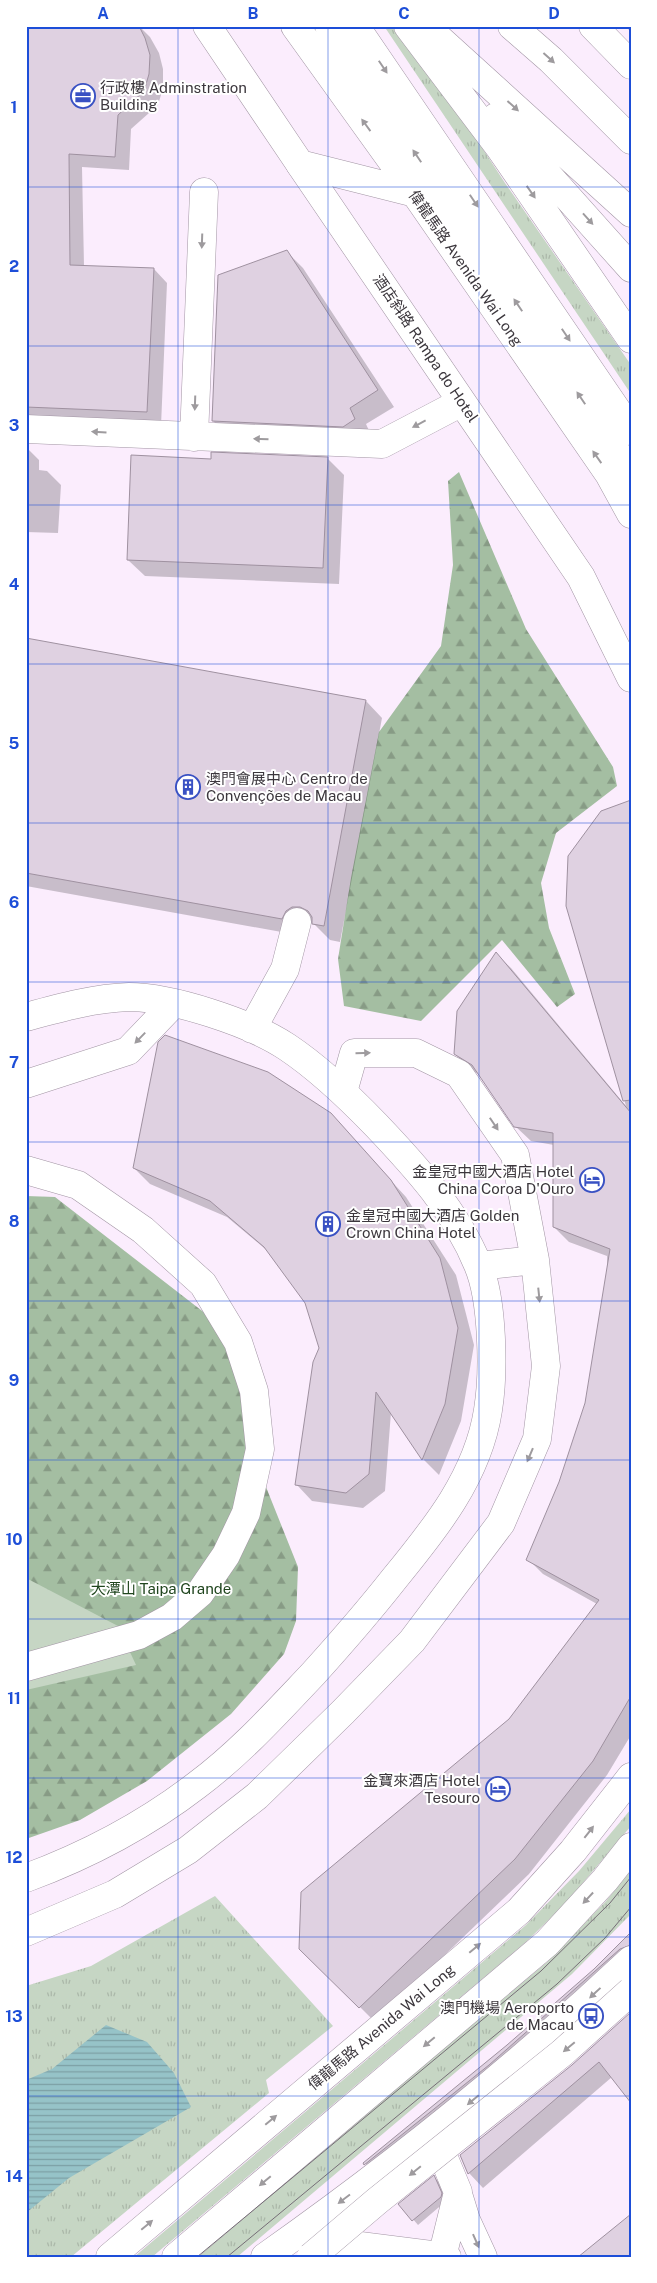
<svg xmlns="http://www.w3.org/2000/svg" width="657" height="2283" font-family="'Public Sans','Noto Sans SC',sans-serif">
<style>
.grass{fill:url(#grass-tufts)}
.forest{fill:url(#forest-firs)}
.green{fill:#c6d6c4}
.water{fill:url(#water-rules)}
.shadow{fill:#0003}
.building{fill:#dfd1e1;stroke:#9f91a0}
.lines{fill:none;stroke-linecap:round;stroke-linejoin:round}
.minor-casing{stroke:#a295a4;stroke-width:29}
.major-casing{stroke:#a295a4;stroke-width:29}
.minor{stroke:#fff;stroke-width:28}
.major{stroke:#fff;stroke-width:28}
.tram{stroke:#766e77;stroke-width:1}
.minor-bridge-casing{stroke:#a295a4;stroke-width:29;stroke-linecap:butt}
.minor-bridge{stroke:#fff;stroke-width:28}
.oneway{fill:#9e9b9e}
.grid{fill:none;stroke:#1d4ed8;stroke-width:1;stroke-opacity:0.55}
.labels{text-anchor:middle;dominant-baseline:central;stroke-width:4;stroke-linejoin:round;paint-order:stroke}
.poi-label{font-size:15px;fill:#3c373d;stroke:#fff;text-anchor:start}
.street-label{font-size:15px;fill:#3c373d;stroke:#fff}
.park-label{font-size:15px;fill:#21461f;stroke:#fff}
.neatline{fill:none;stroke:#1d4ed8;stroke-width:2}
.grid-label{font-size:16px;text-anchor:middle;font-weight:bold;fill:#1d4ed8}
</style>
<defs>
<pattern id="grass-tufts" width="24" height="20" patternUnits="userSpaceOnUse" patternTransform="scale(1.25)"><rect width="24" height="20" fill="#c6d6c4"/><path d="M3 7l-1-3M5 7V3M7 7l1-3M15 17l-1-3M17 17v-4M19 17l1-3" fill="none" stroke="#abb8a9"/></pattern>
<pattern id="forest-firs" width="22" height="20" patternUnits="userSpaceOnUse" patternTransform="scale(1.25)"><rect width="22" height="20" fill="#a4bea2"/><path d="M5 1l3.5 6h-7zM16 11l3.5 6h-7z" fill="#879b85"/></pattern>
<pattern id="water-rules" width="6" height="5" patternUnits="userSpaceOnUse" patternTransform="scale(1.25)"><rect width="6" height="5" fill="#96c3c8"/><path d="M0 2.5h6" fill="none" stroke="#7c9fa4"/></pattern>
</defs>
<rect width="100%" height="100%" fill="#fbedfd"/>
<path class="grass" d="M384,26H403L505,183L631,365V394Z
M631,1809V1826L565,1904L526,1942L152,2257H134L526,1925L579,1871Z
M631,1870V1914L572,1974L237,2257H192L547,1962L606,1901Z
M215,1896L333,2026L266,2080L269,2093L71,2257H26V1986L91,1966Z"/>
<path class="forest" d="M459,472L526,629L613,767L617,786L556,833L541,883L549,928L575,994L557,1007L502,940L421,1021L344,1006L338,959L351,878L379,732L441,646L453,565L448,481Z
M26,1196L55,1197L228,1331L254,1457L298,1567L296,1621L284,1654L231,1714L147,1781L80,1820L26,1839Z"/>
<path class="green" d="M26,1578L118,1626L136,1665L26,1690Z"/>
<path class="water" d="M106,2025L147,2042L174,2073L191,2107L69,2178L26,2213V2080L52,2069Z"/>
<path class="shadow" d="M26,26H139L150,37L159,53L163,69V88L158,105L131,129L129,170L82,167L84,266L154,269L167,283L161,426L26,436Z
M625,26H631V32Z
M287,252L303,268L394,407L366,424L371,435L230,437L213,421Z
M26,447L39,460V470L47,471L61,485L58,533L26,532Z
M328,459L344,475L339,584L145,576L128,560L212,460Z
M26,640L366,701L382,718L340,942L330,940L313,923H309L298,935L26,886Z
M631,801V1735L607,1775L529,1874L375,2022L301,1948L510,1720L597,1604L543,1574L528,1559L560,1482L586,1403L607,1277V1256L569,1242L554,1227V1145L531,1141L515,1126L480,1075L470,1069L455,1054L496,954L511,968L626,1106L567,906Z
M330,1114L406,1197L456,1275L474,1345L461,1421L439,1475L423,1459L391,1412L385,1491L363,1508L312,1501L297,1485L320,1348L307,1302L270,1253L227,1217L150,1184L134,1168Z
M631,1933V1967L380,2178L365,2163L508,2046L595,1970Z
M631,2014L612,2077L483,2188L469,2173L573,2066Z
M434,2177L439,2182L446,2199L445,2202L418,2225L400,2204Z"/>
<path class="building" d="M26,26H139L145,38L150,55L149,74L144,91L118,115L115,157L69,154L70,265L154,268L147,412L26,407Z
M287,250L378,390L350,408L355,419L343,427L212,421L218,275Z
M211,452L328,457L323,568L127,560L131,455L211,459Z
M26,638L366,700L324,926L312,924V917L308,911L300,907H292L286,911L282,919L26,873Z
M631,800V1100L623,1101L566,906L568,856L601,811Z
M496,952L631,1113V1696L593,1761L515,1859L359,2008L299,1949L301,1892L509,1719L599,1600L526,1560L559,1482L585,1403L610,1249L553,1227V1133L514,1127L472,1065L454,1054L457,1011Z
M165,1035L268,1072L331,1113L391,1180L440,1258L458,1328L445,1404L422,1460L376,1392L369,1474L346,1493L295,1485L313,1362L319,1348L305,1303L264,1247L210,1201L133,1168L158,1042Z
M631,1932V1945L620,1949L489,2065L364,2165L363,2163L507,2045L594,1969Z
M631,2012V2103L599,2062L468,2174L460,2155L572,2065Z
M434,2175L442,2193L441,2197L412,2221L398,2204Z
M631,2214V2257H578Z"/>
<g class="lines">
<defs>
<path id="minor" d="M408,26L500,148L631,339
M425,26L631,213
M512,26L551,60L631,140
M593,26L631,65
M496,117L631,268
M300,164L581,577L631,678
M26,429L382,444L462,402
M194,437L204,192
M26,1017C59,1008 95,998 129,997C172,997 251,1023 287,1047C320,1069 349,1097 376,1125C416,1167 456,1211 478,1265C493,1300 494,1373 488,1410C478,1476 435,1529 394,1579C368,1612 341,1643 313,1674C276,1713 240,1753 197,1785C145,1825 88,1855 26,1878
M252,1029L285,969L297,922
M26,1084L128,1051L174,1003
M26,1170L78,1185L143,1230L203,1284L238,1342L254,1391L260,1449L246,1513L226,1555L200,1593L172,1617L139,1635L26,1667
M479,1266L535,1260
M26,1932L115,1894L188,1850L257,1796L343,1712L412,1641L501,1523L537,1439L546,1366L535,1260L515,1155L459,1074L416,1053H354L343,1092
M440,2130L438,2144L458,2192L442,2257
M458,2194L466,2220L483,2257
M310,2242C337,2241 354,2242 378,2257
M360,2246L447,2257
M265,2257C394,2166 516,2068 631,1960"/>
<path id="major" d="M207,26L300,164L415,193
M295,26L415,193L609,474L631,514
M329,26L605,433L615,449L628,479
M355,26L631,431
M110,2257L519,1911L573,1851L631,1777
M176,2257L547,1943L605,1880L631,1847"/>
</defs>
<use href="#minor" class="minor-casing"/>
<use href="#major" class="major-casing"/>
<use href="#minor" class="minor"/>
<use href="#major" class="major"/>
<path class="tram" d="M197,2257L541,1971L610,1903L631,1877
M227,2257L557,1984L605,1938L631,1907"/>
<defs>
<path id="minor-bridge" d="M311,2257L377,2201L562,2053L631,1991"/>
</defs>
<use href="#minor-bridge" class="minor-bridge-casing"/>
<use href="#minor-bridge" class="minor-bridge"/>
</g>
<defs><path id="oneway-solid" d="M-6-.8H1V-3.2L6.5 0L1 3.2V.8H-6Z" transform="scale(1.25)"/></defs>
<g class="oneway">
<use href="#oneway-solid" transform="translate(549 58) rotate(42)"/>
<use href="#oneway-solid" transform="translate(383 67) rotate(56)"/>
<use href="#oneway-solid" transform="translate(513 106) rotate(42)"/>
<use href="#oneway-solid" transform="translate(366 125) rotate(-126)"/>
<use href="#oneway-solid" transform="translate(417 156) rotate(-124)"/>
<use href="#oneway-solid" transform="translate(531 192) rotate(55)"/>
<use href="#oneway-solid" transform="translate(474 201) rotate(56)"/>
<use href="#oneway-solid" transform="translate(588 219) rotate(48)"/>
<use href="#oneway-solid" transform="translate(202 241) rotate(92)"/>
<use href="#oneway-solid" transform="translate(518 305) rotate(-124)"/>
<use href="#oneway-solid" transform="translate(566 335) rotate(56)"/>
<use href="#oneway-solid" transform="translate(581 398) rotate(-124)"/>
<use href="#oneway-solid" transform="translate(195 403) rotate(92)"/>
<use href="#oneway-solid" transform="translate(419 424) rotate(152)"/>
<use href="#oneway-solid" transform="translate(99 432) rotate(-177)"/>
<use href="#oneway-solid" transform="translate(261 439) rotate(-178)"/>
<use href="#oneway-solid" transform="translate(597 457) rotate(-125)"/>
<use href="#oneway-solid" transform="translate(140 1038) rotate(134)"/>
<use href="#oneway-solid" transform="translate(363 1053) rotate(-2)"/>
<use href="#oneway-solid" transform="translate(494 1124) rotate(56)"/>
<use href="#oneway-solid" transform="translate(539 1295) rotate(84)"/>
<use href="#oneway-solid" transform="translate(530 1455) rotate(113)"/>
<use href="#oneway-solid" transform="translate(589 1832) rotate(-52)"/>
<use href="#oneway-solid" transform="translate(588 1898) rotate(133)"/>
<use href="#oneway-solid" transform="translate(475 1948) rotate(-40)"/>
<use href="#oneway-solid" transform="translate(595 1993) rotate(137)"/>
<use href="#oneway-solid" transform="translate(429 2042) rotate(140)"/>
<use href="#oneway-solid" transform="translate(569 2047) rotate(140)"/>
<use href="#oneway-solid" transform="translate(473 2100) rotate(140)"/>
<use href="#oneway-solid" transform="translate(271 2120) rotate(-40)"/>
<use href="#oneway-solid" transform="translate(415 2171) rotate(141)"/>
<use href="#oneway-solid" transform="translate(265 2181) rotate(140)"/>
<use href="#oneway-solid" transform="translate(344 2199) rotate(143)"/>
<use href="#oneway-solid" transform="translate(147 2225) rotate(-40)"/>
<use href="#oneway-solid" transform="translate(476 2241) rotate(66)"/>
</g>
<path class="grid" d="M178,26V2257M328,26V2257M479,26V2257M26,187H631M26,346H631M26,505H631M26,664H631M26,823H631M26,982H631M26,1142H631M26,1301H631M26,1460H631M26,1619H631M26,1778H631M26,1937H631M26,2096H631"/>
<defs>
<symbol id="office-ring" viewBox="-11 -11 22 22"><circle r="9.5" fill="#fff" stroke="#3951c3" stroke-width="1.5"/><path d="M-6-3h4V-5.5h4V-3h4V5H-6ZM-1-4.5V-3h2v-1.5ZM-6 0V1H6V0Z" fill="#3951c3"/></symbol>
<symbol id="building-ring" viewBox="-11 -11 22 22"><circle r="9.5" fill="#fff" stroke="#3951c3" stroke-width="1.5"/><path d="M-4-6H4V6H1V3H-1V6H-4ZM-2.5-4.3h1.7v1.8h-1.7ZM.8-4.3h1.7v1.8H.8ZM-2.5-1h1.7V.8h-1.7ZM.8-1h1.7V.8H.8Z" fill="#3951c3"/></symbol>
<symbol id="hotel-ring" viewBox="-11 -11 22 22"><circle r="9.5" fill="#fff" stroke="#3951c3" stroke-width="1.5"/><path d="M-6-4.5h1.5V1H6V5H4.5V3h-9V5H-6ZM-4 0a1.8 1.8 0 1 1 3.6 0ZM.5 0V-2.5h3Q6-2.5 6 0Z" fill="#3951c3"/></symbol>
<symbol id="bus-ring" viewBox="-11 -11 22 22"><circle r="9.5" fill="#fff" stroke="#3951c3" stroke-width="1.5"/><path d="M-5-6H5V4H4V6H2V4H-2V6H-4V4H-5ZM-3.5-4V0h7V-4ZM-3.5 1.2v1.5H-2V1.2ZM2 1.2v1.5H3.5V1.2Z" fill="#3951c3"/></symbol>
</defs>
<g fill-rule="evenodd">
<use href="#office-ring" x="69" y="82" width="28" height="28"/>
<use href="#building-ring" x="174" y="773" width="28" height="28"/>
<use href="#hotel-ring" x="578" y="1166" width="28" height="28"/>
<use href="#building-ring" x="314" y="1210" width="28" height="28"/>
<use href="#hotel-ring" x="484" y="1775" width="28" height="28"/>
<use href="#bus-ring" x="577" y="2002" width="28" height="28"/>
</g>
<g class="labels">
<g class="poi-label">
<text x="100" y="87">行政樓 Adminstration<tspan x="100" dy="17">Building</tspan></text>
<text x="206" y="778">澳門會展中心 Centro de<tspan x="206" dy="17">Convenções de Macau</tspan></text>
<text x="574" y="1171" text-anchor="end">金皇冠中國大酒店 Hotel<tspan x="574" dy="17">China Coroa D'Ouro</tspan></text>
<text x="346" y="1215">金皇冠中國大酒店 Golden<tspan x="346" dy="17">Crown China Hotel</tspan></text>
<text x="480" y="1780" text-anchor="end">金寶來酒店 Hotel<tspan x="480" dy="17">Tesouro</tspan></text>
<text x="574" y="2007" text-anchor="end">澳門機場 Aeroporto<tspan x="574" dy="17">de Macau</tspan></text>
</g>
<g class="street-label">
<text transform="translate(466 268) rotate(55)">偉龍馬路 Avenida Wai Long</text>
<text transform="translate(426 348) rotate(56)">酒店斜路 Rampa do Hotel</text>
<text transform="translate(381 2027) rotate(-40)">偉龍馬路 Avenida Wai Long</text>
</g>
<g class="park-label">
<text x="161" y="1588">大潭山 Taipa Grande</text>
</g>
</g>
<rect width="657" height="2283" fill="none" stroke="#ffffff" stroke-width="55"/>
<rect x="28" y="28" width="602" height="2228" class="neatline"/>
<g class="grid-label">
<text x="103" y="19">A</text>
<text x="253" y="19">B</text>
<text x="404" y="19">C</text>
<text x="554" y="19">D</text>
<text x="14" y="113">1</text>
<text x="14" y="272">2</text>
<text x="14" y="431">3</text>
<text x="14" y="590">4</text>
<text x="14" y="749">5</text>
<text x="14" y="908">6</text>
<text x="14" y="1068">7</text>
<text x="14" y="1227">8</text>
<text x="14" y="1386">9</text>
<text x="14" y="1545">10</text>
<text x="14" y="1704">11</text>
<text x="14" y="1863">12</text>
<text x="14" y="2022">13</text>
<text x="14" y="2182">14</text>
</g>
</svg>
